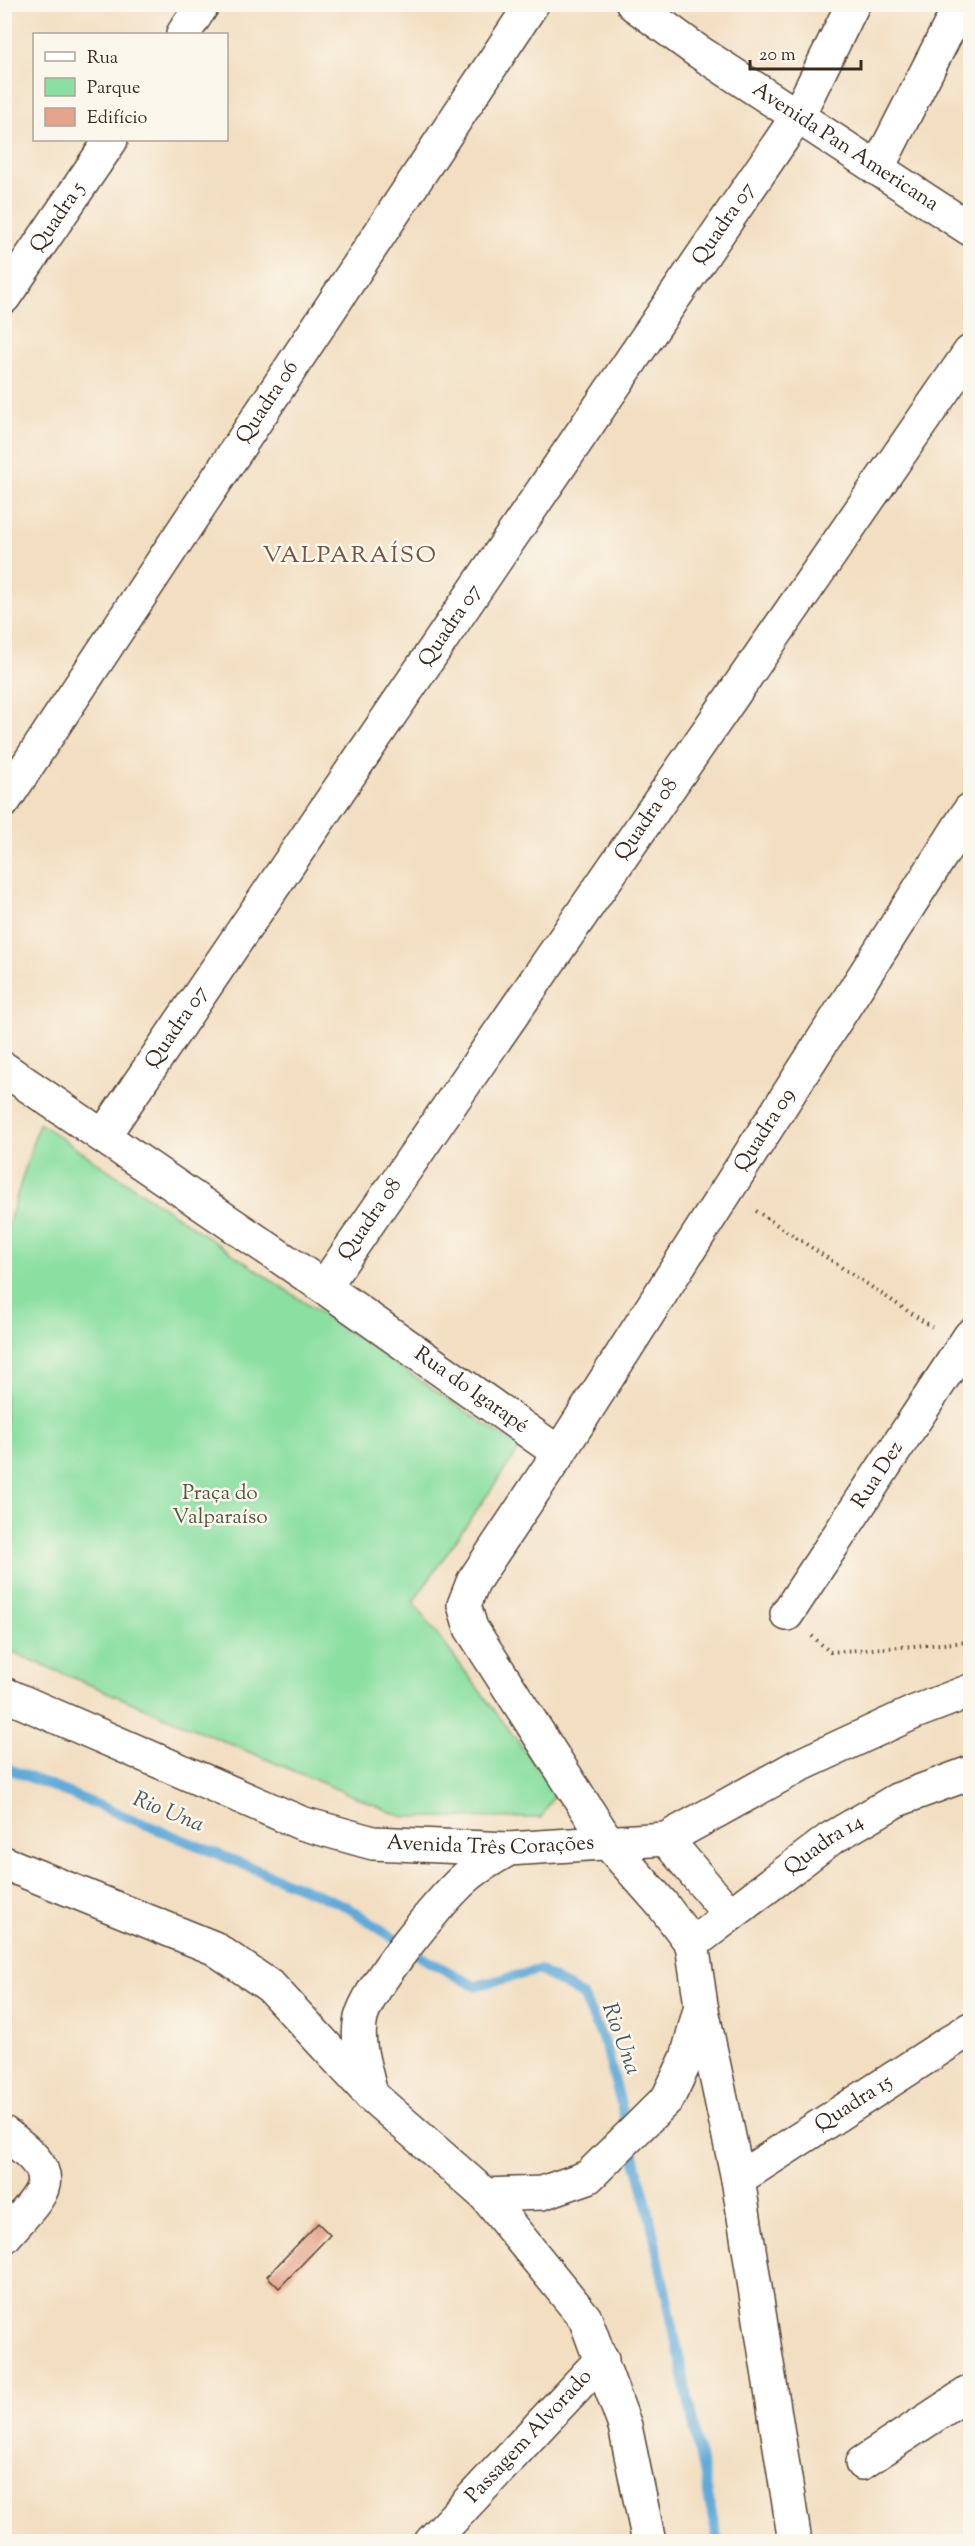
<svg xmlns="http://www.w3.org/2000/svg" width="975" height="2546" font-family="'Sorts Mill Goudy',serif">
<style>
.green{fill:#8adfa1;stroke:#628460;stroke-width:1.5}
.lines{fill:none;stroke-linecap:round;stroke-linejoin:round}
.stream{stroke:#61aad9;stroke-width:10}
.building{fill:#e4a38a}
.minor-casing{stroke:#564536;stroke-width:36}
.path{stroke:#564536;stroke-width:4;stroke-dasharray:1.5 4.5;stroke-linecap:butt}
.minor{stroke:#fff;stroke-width:33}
.labels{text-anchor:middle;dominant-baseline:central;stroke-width:5;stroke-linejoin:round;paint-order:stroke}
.street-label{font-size:21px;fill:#3b2a1e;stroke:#fbf7ec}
.park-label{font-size:21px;fill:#4f573f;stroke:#fbf7ec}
.water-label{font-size:22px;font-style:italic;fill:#48575f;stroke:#fbf7ec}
.quarter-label{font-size:24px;letter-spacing:1.5px;fill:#765444;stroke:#fbf7ec}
</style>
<rect width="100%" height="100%" fill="#fbf7ec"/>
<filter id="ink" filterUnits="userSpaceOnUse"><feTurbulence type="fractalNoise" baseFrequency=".0167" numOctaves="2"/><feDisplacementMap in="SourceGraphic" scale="12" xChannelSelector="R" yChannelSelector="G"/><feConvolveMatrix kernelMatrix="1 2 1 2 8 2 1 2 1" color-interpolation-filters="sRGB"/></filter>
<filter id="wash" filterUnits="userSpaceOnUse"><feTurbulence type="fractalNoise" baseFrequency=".008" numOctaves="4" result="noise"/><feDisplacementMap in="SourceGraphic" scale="24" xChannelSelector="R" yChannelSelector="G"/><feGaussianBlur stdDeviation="1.35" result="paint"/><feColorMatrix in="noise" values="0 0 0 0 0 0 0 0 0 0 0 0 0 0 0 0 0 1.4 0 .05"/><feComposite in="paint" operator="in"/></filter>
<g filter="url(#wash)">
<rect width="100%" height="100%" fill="#f2dec1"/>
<path class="green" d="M39,1123L520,1448L413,1602L556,1792L541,1818L403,1817L5,1649V1235Z"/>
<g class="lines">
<path class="stream" d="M4,1767L346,1906L423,1958L475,1986L539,1970L583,1996L606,2047L649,2213L718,2542"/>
</g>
<g id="blocks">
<path class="building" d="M318,2223L330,2235L279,2288L267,2276Z"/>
</g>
</g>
<g filter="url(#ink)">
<use href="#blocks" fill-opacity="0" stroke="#564536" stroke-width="1.5"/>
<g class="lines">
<defs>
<g id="minor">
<path id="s1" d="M633,4L696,50L970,229"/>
<path d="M183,34L203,4"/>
<path d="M877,169L961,4"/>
<path id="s2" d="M4,297L111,140"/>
<path id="s3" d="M4,801L532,4"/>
<path id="s4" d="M4,1069L324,1287L559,1453"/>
<path id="s5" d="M104,1135L797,117L853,4"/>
<path id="s6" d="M324,1287L970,352"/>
<path id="s7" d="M787,1614L970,1336"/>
<path id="s8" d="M4,1694L301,1823L373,1843L508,1849L666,1839L798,1766L915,1712L970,1691"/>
<path d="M666,1839L730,1915"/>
<path d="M4,1863L214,1948L271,1987L371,2095L485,2195L585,2318L625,2426L649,2542"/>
<path id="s9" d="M692,1944L830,1839L897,1800L970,1773"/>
<path d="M371,2095C366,2070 355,2043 361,2018C369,1986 440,1901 465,1878C478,1866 494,1858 508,1849"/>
<path d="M4,2133C66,2178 47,2188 4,2237"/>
<path id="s10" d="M738,2179L970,2029"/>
<path d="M485,2195L542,2193L588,2177L668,2098L687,2058L700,2009"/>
<path d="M862,2463L970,2392"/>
<path id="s11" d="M431,2542L602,2359"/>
<path id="s12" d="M795,2542L738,2179L701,2005L692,1944L662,1904L609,1844L471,1628L464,1605L473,1582L559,1453L970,810"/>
</g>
</defs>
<use href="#minor" class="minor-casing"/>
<path class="path" d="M4,1211L7,1115
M756,1211L932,1327
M812,1636L830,1652L970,1642"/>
<use href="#minor" class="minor"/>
</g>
</g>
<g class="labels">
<g class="street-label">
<text stroke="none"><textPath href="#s1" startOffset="256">Avenida Pan Americana</textPath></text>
<text stroke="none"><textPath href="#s2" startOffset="96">Quadra 5</textPath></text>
<text stroke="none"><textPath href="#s5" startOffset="1102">Quadra 07</textPath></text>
<text stroke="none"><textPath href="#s3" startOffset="478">Quadra 06</textPath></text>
<text stroke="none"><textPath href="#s5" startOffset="616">Quadra 07</textPath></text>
<text stroke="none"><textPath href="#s6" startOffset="568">Quadra 08</textPath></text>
<text stroke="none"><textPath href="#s5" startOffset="130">Quadra 07</textPath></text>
<text stroke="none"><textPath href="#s12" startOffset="1580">Quadra 09</textPath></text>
<text stroke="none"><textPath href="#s6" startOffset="82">Quadra 08</textPath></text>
<text stroke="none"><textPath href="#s4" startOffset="567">Rua do Igarapé</textPath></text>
<text stroke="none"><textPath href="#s7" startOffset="166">Rua Dez</textPath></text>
<text stroke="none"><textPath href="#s8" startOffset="516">Avenida Três Corações</textPath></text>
<text stroke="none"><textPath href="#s9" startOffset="165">Quadra 14</textPath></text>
<text stroke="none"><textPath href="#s10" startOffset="138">Quadra 15</textPath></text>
<text stroke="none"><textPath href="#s11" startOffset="144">Passagem Alvorado</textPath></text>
</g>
<g class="park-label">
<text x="220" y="1494">Praça do<tspan x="220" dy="24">Valparaíso</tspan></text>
</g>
<g class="water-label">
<text transform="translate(168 1813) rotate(22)">Rio Una</text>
<text transform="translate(620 2039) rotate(70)">Rio Una</text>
</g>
<g class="quarter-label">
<text x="350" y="556">VALPARAÍSO</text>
</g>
</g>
<rect width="975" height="2546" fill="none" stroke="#fbf7ec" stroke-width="24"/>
<rect x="33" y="33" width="195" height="108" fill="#fbf7ec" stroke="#aea59a" stroke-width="1.5"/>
<rect x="45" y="52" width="30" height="9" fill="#ffffff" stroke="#aea59a" stroke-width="1.5"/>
<text x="87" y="63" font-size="18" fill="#3b2a1e">Rua</text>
<rect x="45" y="78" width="30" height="18" fill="#8adfa1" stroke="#aea59a" stroke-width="1.5"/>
<text x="87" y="93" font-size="18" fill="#3b2a1e">Parque</text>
<rect x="45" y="108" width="30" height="18" fill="#e4a38a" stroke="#aea59a" stroke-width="1.5"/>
<text x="87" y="123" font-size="18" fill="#3b2a1e">Edifício</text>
<path d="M750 60v9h111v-9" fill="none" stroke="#3b2a1e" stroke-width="3"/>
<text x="759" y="60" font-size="18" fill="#3b2a1e" stroke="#fbf7ec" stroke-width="4.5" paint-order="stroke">20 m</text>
</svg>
